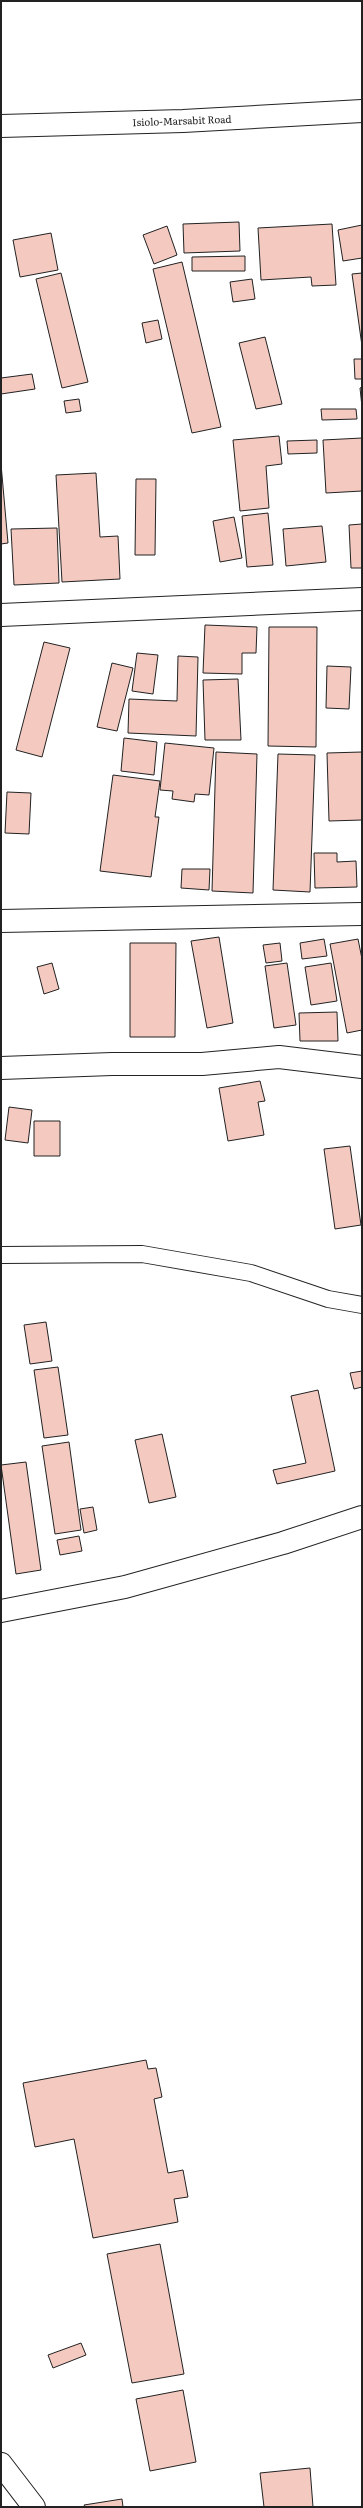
<svg xmlns="http://www.w3.org/2000/svg" width="363" height="2508" font-family="Literata,serif">
<style>
.building{fill:#f3c9c0;stroke:#222}
.lines{fill:none;stroke-linecap:round;stroke-linejoin:round}
.lane-casing{stroke:#222;stroke-width:18}
.street-casing{stroke:#222;stroke-width:24}
.highway-casing{stroke:#222;stroke-width:24}
.lane{stroke:#fff;stroke-width:16}
.street{stroke:#fff;stroke-width:22}
.highway{stroke:#fff;stroke-width:22}
.labels{text-anchor:middle;dominant-baseline:central;stroke-width:3;stroke-linejoin:round;paint-order:stroke}
.street-label{font-size:10px;fill:#222;stroke:#fff}
</style>
<rect width="100%" height="100%" fill="#fff"/>
<path class="building" d="M239,222L240,251L184,253L183,224Z
M332,224L336,285L312,286L311,277L261,280L258,228Z
M362,225V258L343,261L338,230Z
M167,226L177,255L154,264L143,235Z
M51,233L58,270L20,277L13,240Z
M245,256V271H192V257Z
M182,262L221,427L192,433L153,269Z
M61,273L88,382L62,388L36,279Z
M362,273V346L352,274Z
M252,279L255,299L233,302L230,282Z
M158,320L162,339L146,343L142,323Z
M265,337L282,404L256,409L239,343Z
M354,359H362V379H355Z
M32,374L35,389L1,394V378Z
M362,387V407L360,388Z
M79,399L81,411L66,413L64,401Z
M321,409H356L357,419L322,420Z
M279,436L282,464L266,466L269,508L240,511L233,440Z
M362,438V491L326,493L323,440Z
M317,440V453L288,454L287,441Z
M1,464L8,543L1,544Z
M96,473L100,537L118,536L120,579L62,582L56,475Z
M136,479H156L155,555H135Z
M268,513L273,565L247,567L242,516Z
M234,517L242,558L220,562L213,521Z
M362,524V568H351L349,525Z
M322,526L326,562L286,566L283,529Z
M57,528L59,583L14,585L11,529Z
M205,625L257,627L256,653H242V674L203,673Z
M269,627H317L316,747L268,746Z
M44,642L70,648L42,757L16,750Z
M137,653L158,655L153,694L132,691Z
M178,656L198,657L196,736L128,733L129,699L177,701Z
M112,663L133,668L117,731L97,727Z
M327,666L351,667L349,709L326,708Z
M238,679L241,740H205L203,680Z
M124,738L157,742L154,775L121,771Z
M165,743L214,748L209,795L195,794L194,802L172,799L173,791L160,790Z
M216,752L257,754L253,893L212,891Z
M362,752V820L329,821L327,753Z
M278,754L315,755L310,892L273,890Z
M113,775L160,781L155,817H159L151,877L100,871Z
M7,792L31,793L29,834L5,833Z
M314,853H337V862L356,861L357,887L315,888Z
M182,869H210L209,890L181,888Z
M219,937L233,1023L207,1028L191,941Z
M324,939L327,956L302,959L300,943Z
M358,939L362,959V1030L347,1033L330,944Z
M130,943H176L175,1037H130Z
M280,943L282,961L266,963L263,945Z
M52,963L59,989L44,994L37,967Z
M287,963L296,1025L274,1028L265,966Z
M331,963L337,1001L311,1005L305,967Z
M337,1012L338,1041H300L299,1013Z
M260,1081L265,1101L258,1102L264,1135L228,1141L219,1088Z
M9,1107L32,1110L28,1143L5,1140Z
M34,1121H60V1156H34Z
M350,1146L361,1225L335,1229L324,1149Z
M46,1322L52,1361L30,1364L24,1325Z
M58,1367L68,1435L44,1438L34,1370Z
M362,1371V1387L354,1389L350,1373Z
M318,1390L335,1471L277,1484L273,1470L306,1463L291,1396Z
M162,1434L176,1497L149,1503L135,1440Z
M69,1442L81,1530L55,1534L42,1446Z
M26,1462L41,1570L16,1574L1,1465Z
M93,1507L97,1530L84,1533L80,1509Z
M79,1536L82,1551L60,1555L57,1540Z
M146,2060L148,2069L156,2068L162,2097L154,2099L168,2173L183,2170L188,2197L174,2199L178,2222L93,2238L74,2139L35,2147L23,2083Z
M160,2244L184,2374L132,2383L107,2254Z
M81,2343L86,2355L53,2368L48,2355Z
M183,2390L196,2462L150,2471L136,2399Z
M310,2468L313,2507H264L260,2473Z
M122,2499L123,2507H85L84,2505Z"/>
<g class="lines">
<defs>
<path id="lane" d="M1,1255L142,1254L251,1273L328,1299L362,1305"/>
<path id="street" d="M1,615L362,599
M1,921L362,914
M1,1068L112,1064H202L279,1057L362,1067
M1,1611L125,1587L283,1543L362,1517
M1,2464L34,2507"/>
<path id="highway" d="M1,126L183,121L362,111"/>
</defs>
<use href="#lane" class="lane-casing"/>
<use href="#street" class="street-casing"/>
<use href="#highway" class="highway-casing"/>
<use href="#lane" class="lane"/>
<use href="#street" class="street"/>
<use href="#highway" class="highway"/>
</g>
<g class="labels">
<g class="street-label">
<text transform="translate(182 120) rotate(-2)">Isiolo-Marsabit Road</text>
</g>
</g>
<rect width="363" height="2508" fill="none" stroke="#222222" stroke-width="4"/>
</svg>
